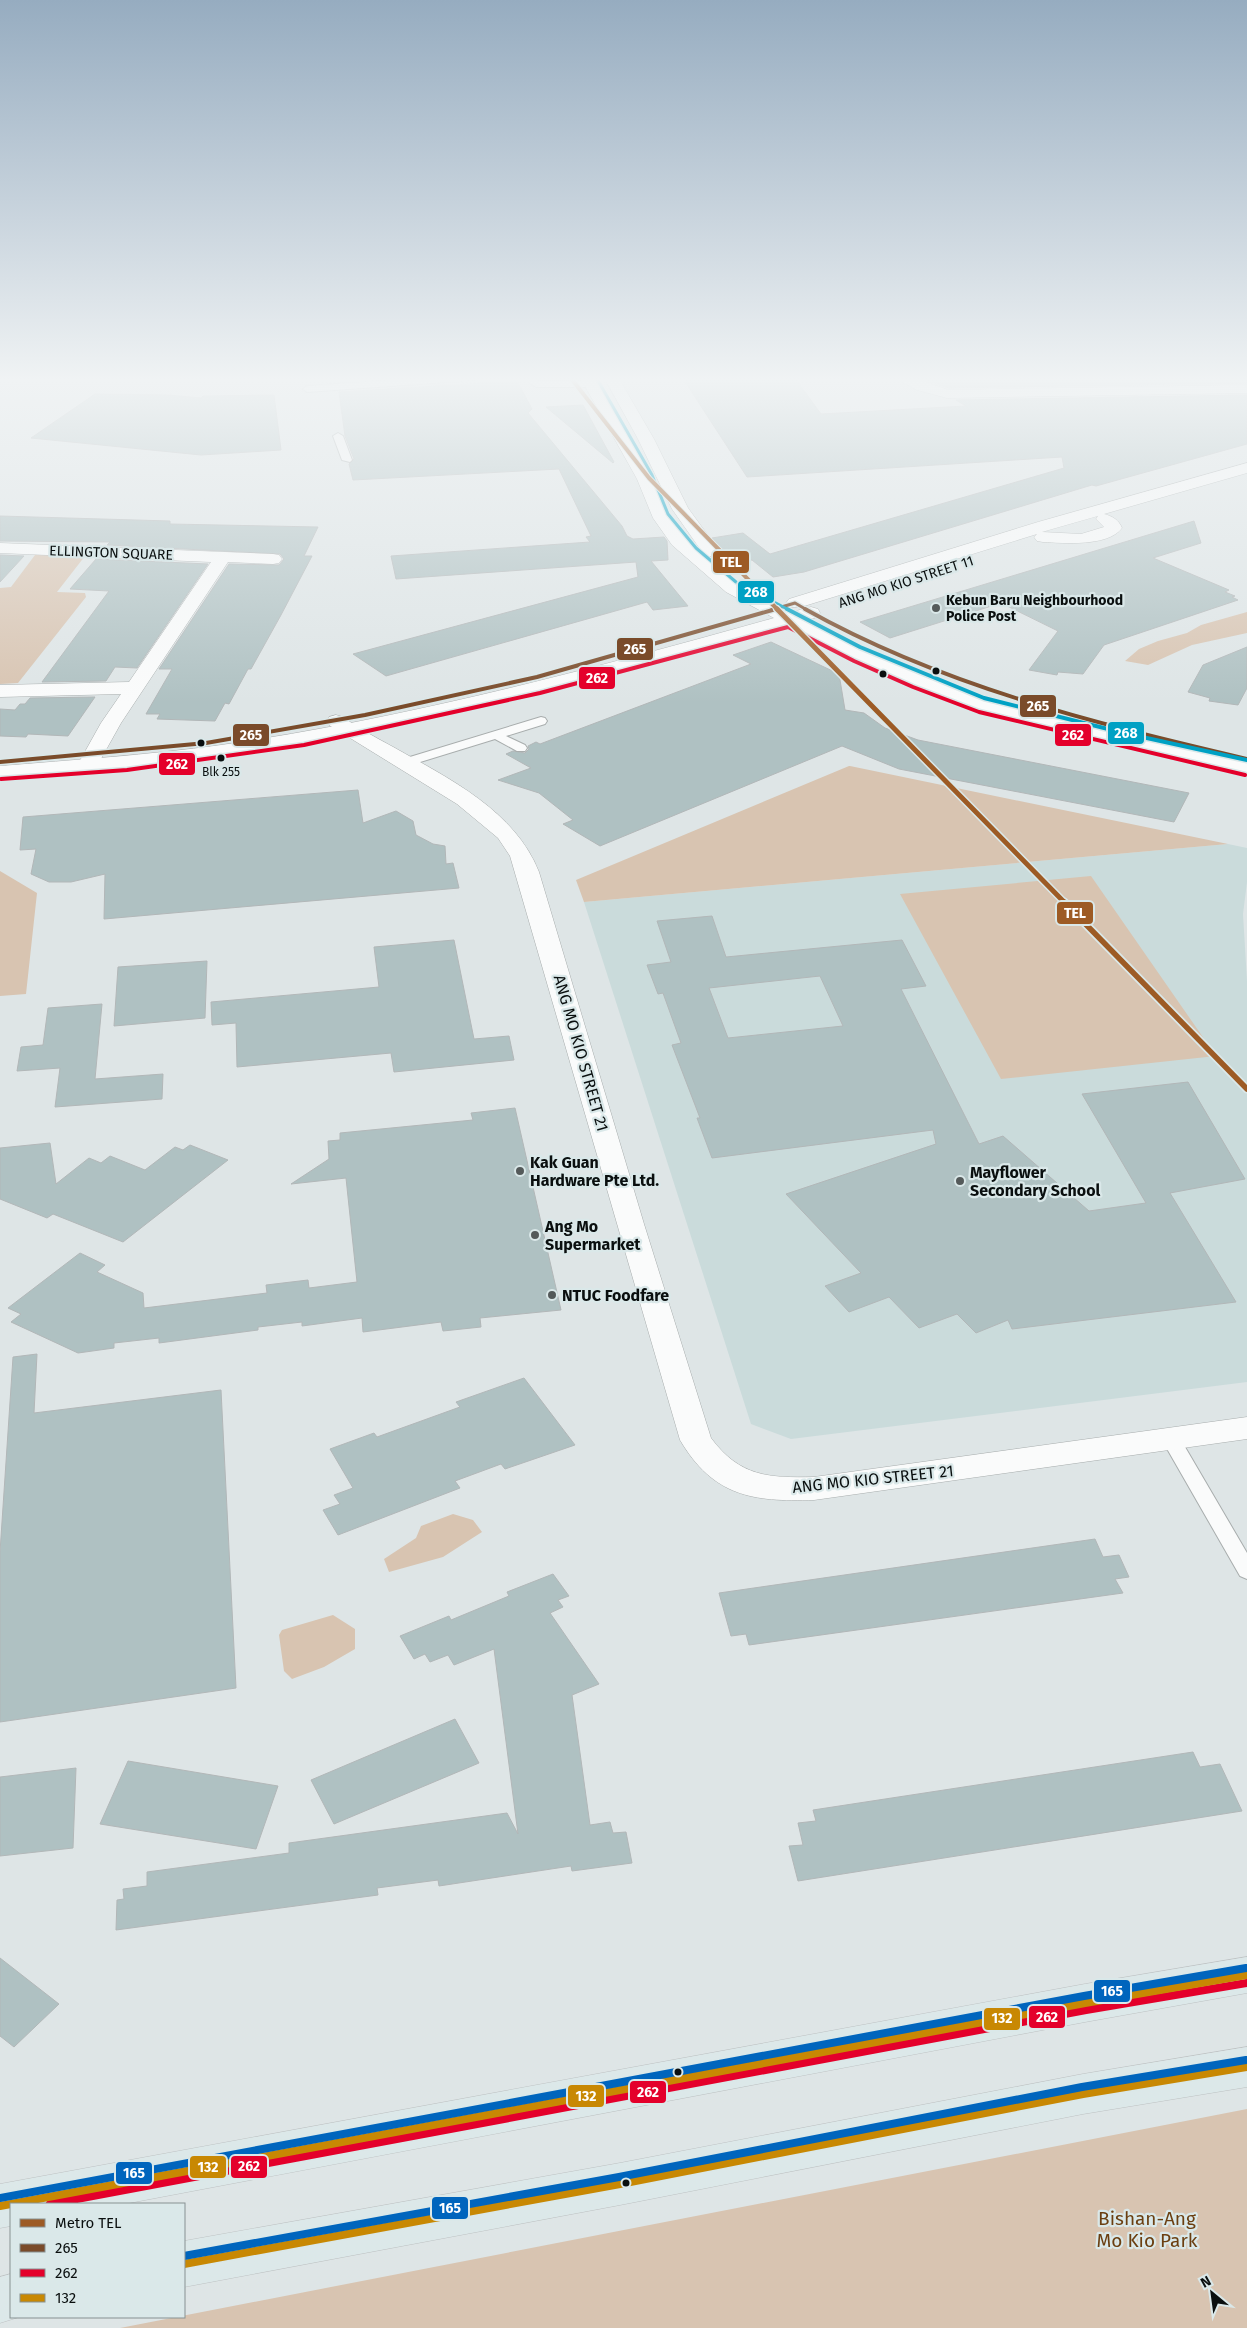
<svg xmlns="http://www.w3.org/2000/svg" width="1247" height="2328" font-family="'Fira Sans',sans-serif">
<style>
.built{fill:#cadbdb}
.green{fill:#d8c4b1}
.building{fill:#afc1c2;stroke:#b2b7b8;fill-rule:evenodd}
.lines{fill:none;stroke-linecap:round;stroke-linejoin:round}
.lane-casing{stroke:#a8adad;stroke-width:2}
.street-casing{stroke:#a8adad;stroke-width:1}
.secondary-casing{stroke:#a8adad;stroke-width:1}
.primary-casing{stroke:#bdc1c2;stroke-width:1}
.lane{fill:#fafbfb;fill-rule:evenodd}
.street{fill:#fafbfb;fill-rule:evenodd}
.secondary{fill:#fafbfb;fill-rule:evenodd}
.primary{fill:#dce8e9;fill-rule:evenodd}
.bus-1-far1-casing{stroke:#dae8e9;stroke-width:5.5}
.bus-1-casing{stroke:#dae8e9;stroke-width:7}
.bus-2-far1-casing{stroke:#dae8e9;stroke-width:7}
.bus-2-casing{stroke:#dae8e9;stroke-width:11}
.bus-3-casing{stroke:#dae8e9;stroke-width:11}
.bus-4-casing{stroke:#dae8e9;stroke-width:11}
.bus-5-far1-casing{stroke:#dae8e9;stroke-width:5.5}
.bus-5-casing{stroke:#dae8e9;stroke-width:7}
.bus-1-far1{stroke:#7a4b2a;stroke-width:3}
.bus-1{stroke:#7a4b2a;stroke-width:4}
.bus-2-far1{stroke:#e4002b;stroke-width:4}
.bus-2{stroke:#e4002b;stroke-width:8}
.bus-3{stroke:#c88803;stroke-width:8}
.bus-4{stroke:#0065bd;stroke-width:8}
.bus-5-far1{stroke:#00a1c4;stroke-width:3}
.bus-5{stroke:#00a1c4;stroke-width:4}
.metro-1-far2-casing{stroke:#dae8e9;stroke-width:6}
.metro-1-far1-casing{stroke:#dae8e9;stroke-width:8}
.metro-1-casing{stroke:#dae8e9;stroke-width:9}
.metro-1-far2{stroke:#9d5b25;stroke-width:4}
.metro-1-far1{stroke:#9d5b25;stroke-width:5}
.metro-1{stroke:#9d5b25;stroke-width:5.5}
.poi-dot{fill:#545a5a;stroke:#dae8e9;stroke-width:2}
.bus-dot{fill:#0a0f0f;stroke:#dae8e9;stroke-width:2}
.labels{text-anchor:middle;dominant-baseline:central;stroke-width:4.5;stroke-linejoin:round;paint-order:stroke}
.far-bus-label{font-size:12px;fill:#0a0f0f;stroke:#dae8e9}
.far-street-label{font-size:14px;fill:#0a0f0f;stroke:#dae8e9}
.far-poi-label{font-size:14px;font-weight:bold;fill:#0a0f0f;stroke:#dae8e9;text-anchor:start}
.street-label{font-size:16px;fill:#0a0f0f;stroke:#dae8e9}
.poi-label{font-size:16px;font-weight:bold;fill:#0a0f0f;stroke:#dae8e9;text-anchor:start}
.near-park-label{font-size:19px;fill:#6b3f11;stroke:#dae8e9}
.line-badge{stroke:#dae8e9;stroke-width:2}
.badge-label{font-size:14px;text-anchor:middle;font-weight:bold;fill:#fff}
</style>
<rect width="100%" height="100%" fill="#dee5e6"/>
<path class="built" d="M1228,844L1247,848V882L1243,914L1247,981V1382L791,1439L751,1424L584,902Z"/>
<path class="green" d="M35,555L85,556L57,592L85,593L86,597L18,683L0,684V588L11,587Z
M1247,612V633L1192,645L1148,665L1125,661L1139,649L1158,641L1187,633L1201,625Z
M849,766H850L1228,844L584,902L576,880Z
M0,871L37,893L26,994L0,996Z
M1091,876L1216,1056L1001,1079L900,894Z
M453,1514L473,1520L482,1532L443,1557L389,1572L384,1559L416,1538L421,1526Z
M333,1615L355,1629V1649L324,1667L292,1679L284,1671L279,1635L282,1630Z
M1247,2109V2328H120Z"/>
<path class="building" d="M682,377H794L821,414L966,406L956,400L1247,395V444L1096,486L1092,485L804,572L773,577L752,560L734,563L722,553L712,538L743,533L770,554L1064,468L1062,457L747,477Z
M918,377H1247V383L948,388Z
M517,381L532,409L528,413L622,526L627,536L633,539L664,537L667,541L668,560L651,561L688,606L653,610L647,602L386,676L353,654L638,577L636,562L396,579L391,556L590,542L586,537L591,536L559,469L353,480L349,464L354,459L345,436L339,392Z
M95,394L168,395L201,398L203,396L274,395L281,450L201,455L31,438Z
M583,405L614,462L613,463L546,407Z
M0,516L170,521V524L318,527L304,556H312L281,615L251,669H248L229,704L225,703L215,721L157,719L160,714H146L172,669H159L229,564L279,565L284,559L280,554L107,545L110,542L0,541Z
M1194,521L1201,543L1153,558L1229,590L1225,592L1235,596L1232,597L1238,600L1104,645L1083,674L1058,672L1057,675L1029,670L1058,631L1001,603L890,638L860,622Z
M0,555L24,556L0,582Z
M96,559L208,564L137,668L115,667L106,681L42,682L109,591L70,589Z
M771,642L839,674L845,710L864,713L885,728L918,740L1189,793L1174,822L899,769L842,746L600,846L563,824L573,820L539,793L498,780L531,768L506,754L513,751L525,753L529,749L528,746L536,742L540,744L751,664L733,655Z
M1247,647V688L1238,705L1209,701L1210,698L1188,692L1203,665Z
M95,697L68,736L28,734L26,737L0,736V709L15,710L20,704H25L30,698Z
M358,790L363,823L396,811L413,821L416,835L433,844L445,846L446,864L453,863L459,888L104,919L105,874L71,882H49L31,874L36,849L20,850L23,817Z
M712,916L726,957L902,940L926,986L901,989L979,1144L1003,1136L1089,1211L1146,1203L1082,1094L1188,1082L1245,1179L1170,1193L1236,1302L1012,1329L1008,1320L976,1333L957,1314L919,1328L889,1297L849,1312L825,1286L861,1273L786,1194L936,1144L933,1130L712,1158L697,1118H700L672,1045L681,1043L663,993L658,994L647,965L671,962L657,921ZM820,976L843,1026L728,1038L709,988Z
M454,940L474,1039L509,1036L514,1060L394,1072L391,1053L237,1067L236,1023L212,1025L211,1002L379,987L374,947Z
M207,961L205,1018L114,1026L118,967Z
M102,1004L95,1079L163,1074L162,1099L55,1107L60,1068L17,1071L21,1047L43,1045L48,1008Z
M515,1108L561,1310L480,1318L481,1327L443,1331L441,1322L363,1332L362,1318L302,1326V1322L258,1327V1330L159,1343V1338L114,1343V1348L78,1353L11,1322L21,1314L8,1308L80,1253L105,1265L97,1272L143,1293L144,1308L267,1293L266,1285L308,1280L309,1288L357,1282L346,1178L291,1184L329,1159L328,1141L340,1140V1133L473,1120L471,1113Z
M50,1143L56,1184L89,1158L101,1163L110,1156L145,1170L175,1147L183,1150L190,1145L228,1160L123,1242L53,1214L47,1218L0,1199V1148Z
M37,1354L34,1413L221,1390L236,1688L0,1722V1552L13,1357Z
M524,1378L575,1445L505,1469L501,1464L455,1481L460,1488L338,1535L323,1510L340,1504L334,1495L353,1488L330,1449L374,1433L377,1437L460,1407L456,1402Z
M1095,1539L1103,1557L1119,1555L1129,1577L1115,1579L1123,1593L749,1645L746,1634L731,1636L719,1593Z
M553,1574L569,1596L558,1600L563,1607L550,1613L599,1684L572,1695L590,1825L610,1822L613,1833L626,1832L632,1863L572,1871L571,1866L439,1886L438,1880L377,1888L378,1895L116,1930L117,1900L124,1899L123,1889L147,1886V1872L289,1853V1843L507,1813L518,1834L494,1649L454,1665L448,1655L430,1662L425,1654L414,1659L400,1636L449,1616L451,1620L509,1596L507,1592Z
M455,1719L479,1763L334,1824L311,1780Z
M1193,1752L1200,1767L1220,1764L1242,1811L798,1881L789,1846L803,1845L798,1823L816,1821L813,1810Z
M128,1761L278,1786L256,1849L100,1824Z
M76,1768L73,1848L0,1856V1777Z
M0,1958L59,2004L14,2047L0,2036Z"/>
<g class="lines">
<defs>
<path id="lane" d="M437,377H479L475,380L307,392L303,389L307,386Z
M521,377H533L538,381H591L595,384L591,387H536Z
M338,433L343,436L352,460L350,462L342,460L333,436Z
M541,717L545,718L547,721L545,724L506,736L525,745L527,748L525,751H517L495,739L404,767L398,763L400,760Z
M1171,1433L1178,1435L1247,1553V1579L1240,1576L1162,1440L1164,1435Z"/>
<path id="street" d="M893,377H912L948,390L1247,385V393L947,398L917,390Z
M1247,463V473L1104,514C1112,516 1119,520 1122,528C1108,547 1064,543 1043,542L1037,541L1034,537L1037,534L801,607H789L786,603L789,599L1038,522ZM1098,516L1096,519L1104,527L1081,534L1042,532Z
M0,543L273,554L279,555L282,559L279,563L273,564L228,562L121,723L97,766L94,770L87,772L80,770L77,766L101,723L121,694L0,697V685L129,682L211,562L0,553Z
M336,715L343,717C359,729 377,738 395,748C450,779 515,811 539,872L644,1224L711,1438C740,1477 769,1478 814,1477L1247,1417V1439L814,1500C752,1502 713,1496 680,1440L510,856L498,838L457,804L329,725L326,721L329,717Z"/>
<path id="secondary" d="M580,377H594L653,479L669,517L684,537L738,584L792,612L811,607L818,609L820,613L818,617L807,620L864,650L923,676L989,701L1247,762V774L1122,746L975,709L909,684L850,658L788,625C602,678 414,729 221,757C148,768 74,773 0,778V766C74,760 148,755 221,745C409,718 592,669 774,618L726,592L672,545L653,518L637,479Z
M604,377H618L654,439L688,508L720,552L717,556H705L672,509L638,439Z"/>
<path id="primary" d="M1247,1957V1993L1085,2022L124,2204H11V2226L0,2228V2184L1085,1984Z
M1247,2047V2087L1083,2114L620,2205L184,2287V2241L620,2163L1083,2074Z
M11,2274V2317H19L0,2323V2277Z"/>
</defs>
<use href="#lane" class="lane-casing"/>
<use href="#street" class="street-casing"/>
<use href="#secondary" class="secondary-casing"/>
<use href="#primary" class="primary-casing"/>
<use href="#lane" class="lane"/>
<use href="#street" class="street"/>
<use href="#secondary" class="secondary"/>
<use href="#primary" class="primary"/>
<defs>
<path id="bus-1-far1" d="M771,610L795,603L807,610"/>
<path id="bus-1" d="M805,609C942,686 1094,723 1247,759
M0,762L206,743L365,715L537,677L776,609"/>
<path id="bus-2-far1" d="M1,779L127,770L304,745L540,693L788,627L854,661L913,687L979,712L1245,775"/>
<path id="bus-2" d="M50,2204L1086,2010L1247,1983"/>
<path id="bus-3" d="M0,2206L1085,2003L1247,1975
M184,2264L620,2184L1083,2094L1247,2067"/>
<path id="bus-4" d="M0,2198L1084,1996L1246,1968
M184,2256L619,2177L1082,2087L1246,2060"/>
<path id="bus-5-far1" d="M596,377L652,475L668,514L696,548L736,582L789,610"/>
<path id="bus-5" d="M787,609L860,647L984,698L1124,733L1247,760"/>
</defs>
<use href="#bus-1-far1" class="bus-1-far1-casing"/>
<use href="#bus-1" class="bus-1-casing"/>
<use href="#bus-2-far1" class="bus-2-far1-casing"/>
<use href="#bus-2" class="bus-2-casing"/>
<use href="#bus-3" class="bus-3-casing"/>
<use href="#bus-4" class="bus-4-casing"/>
<use href="#bus-5-far1" class="bus-5-far1-casing"/>
<use href="#bus-5" class="bus-5-casing"/>
<use href="#bus-1-far1" class="bus-1-far1"/>
<use href="#bus-1" class="bus-1"/>
<use href="#bus-2-far1" class="bus-2-far1"/>
<use href="#bus-2" class="bus-2"/>
<use href="#bus-3" class="bus-3"/>
<use href="#bus-4" class="bus-4"/>
<use href="#bus-5-far1" class="bus-5-far1"/>
<use href="#bus-5" class="bus-5"/>
<defs>
<path id="metro-1-far2" d="M570,377L649,478L778,610"/>
<path id="metro-1-far1" d="M777,609L1065,903"/>
<path id="metro-1" d="M1064,902L1247,1089"/>
</defs>
<use href="#metro-1-far2" class="metro-1-far2-casing"/>
<use href="#metro-1-far1" class="metro-1-far1-casing"/>
<use href="#metro-1" class="metro-1-casing"/>
<use href="#metro-1-far2" class="metro-1-far2"/>
<use href="#metro-1-far1" class="metro-1-far1"/>
<use href="#metro-1" class="metro-1"/>
</g>
<linearGradient id="sky" x2="0" y2="1"><stop stop-color="#96acc0"/><stop offset="0.54" stop-color="#f0f3f4"/><stop offset="1" stop-color="#f0f3f4" stop-opacity="0"/></linearGradient>
<rect width="1247" height="703" fill="url(#sky)"/>
<g class="poi-dot">
<circle cx="936" cy="608" r="5"/>
<circle cx="520" cy="1171" r="5"/>
<circle cx="960" cy="1181" r="5"/>
<circle cx="535" cy="1235" r="5"/>
<circle cx="552" cy="1295" r="5"/>
</g>
<g class="bus-dot">
<circle cx="936" cy="671" r="4.5"/>
<circle cx="883" cy="674" r="4.5"/>
<circle cx="201" cy="743" r="4.5"/>
<circle cx="221" cy="758" r="4.5"/>
<circle cx="678" cy="2072" r="4.5"/>
<circle cx="626" cy="2183" r="4.5"/>
</g>
<g class="labels">
<g class="far-bus-label">
<text x="221" y="772">Blk 255</text>
</g>
<g class="far-street-label">
<text transform="translate(111 553) rotate(2)">ELLINGTON SQUARE</text>
<text transform="translate(906 582) rotate(-18)">ANG MO KIO STREET 11</text>
</g>
<g class="far-poi-label">
<text x="946" y="600">Kebun Baru Neighbourhood<tspan x="946" dy="16">Police Post</tspan></text>
</g>
<g class="street-label">
<text transform="translate(581 1053) rotate(74)">ANG MO KIO STREET 21</text>
<text transform="translate(873 1479) rotate(-6)">ANG MO KIO STREET 21</text>
</g>
<g class="poi-label">
<text x="530" y="1162">Kak Guan<tspan x="530" dy="18">Hardware Pte Ltd.</tspan></text>
<text x="970" y="1172">Mayflower<tspan x="970" dy="18">Secondary School</tspan></text>
<text x="545" y="1226">Ang Mo<tspan x="545" dy="18">Supermarket</tspan></text>
<text x="562" y="1295">NTUC Foodfare</text>
</g>
<g class="near-park-label">
<text x="1147" y="2218">Bishan-Ang<tspan x="1147" dy="22">Mo Kio Park</tspan></text>
</g>
</g>
<g class="line-badge">
<rect x="712" y="550" width="38" height="24" rx="5" fill="#9d5b25"/>
<rect x="737" y="580" width="38" height="24" rx="5" fill="#00a1c4"/>
<rect x="616" y="637" width="38" height="24" rx="5" fill="#7a4b2a"/>
<rect x="578" y="666" width="38" height="24" rx="5" fill="#e4002b"/>
<rect x="1019" y="694" width="38" height="24" rx="5" fill="#7a4b2a"/>
<rect x="1107" y="721" width="38" height="24" rx="5" fill="#00a1c4"/>
<rect x="232" y="723" width="38" height="24" rx="5" fill="#7a4b2a"/>
<rect x="1054" y="723" width="38" height="24" rx="5" fill="#e4002b"/>
<rect x="158" y="752" width="38" height="24" rx="5" fill="#e4002b"/>
<rect x="1056" y="901" width="38" height="24" rx="5" fill="#9d5b25"/>
<rect x="1093" y="1979" width="38" height="24" rx="5" fill="#0065bd"/>
<rect x="1028" y="2005" width="38" height="24" rx="5" fill="#e4002b"/>
<rect x="983" y="2007" width="38" height="24" rx="5" fill="#c88803"/>
<rect x="629" y="2080" width="38" height="24" rx="5" fill="#e4002b"/>
<rect x="567" y="2084" width="38" height="24" rx="5" fill="#c88803"/>
<rect x="230" y="2155" width="38" height="24" rx="5" fill="#e4002b"/>
<rect x="189" y="2155" width="38" height="24" rx="5" fill="#c88803"/>
<rect x="115" y="2161" width="38" height="24" rx="5" fill="#0065bd"/>
<rect x="431" y="2196" width="38" height="24" rx="5" fill="#0065bd"/>
</g>
<g class="badge-label">
<text x="731" y="567">TEL</text>
<text x="756" y="597">268</text>
<text x="635" y="654">265</text>
<text x="597" y="683">262</text>
<text x="1038" y="711">265</text>
<text x="1126" y="738">268</text>
<text x="251" y="740">265</text>
<text x="1073" y="740">262</text>
<text x="177" y="769">262</text>
<text x="1075" y="918">TEL</text>
<text x="1112" y="1996">165</text>
<text x="1047" y="2022">262</text>
<text x="1002" y="2023">132</text>
<text x="648" y="2097">262</text>
<text x="586" y="2101">132</text>
<text x="249" y="2171">262</text>
<text x="208" y="2172">132</text>
<text x="134" y="2178">165</text>
<text x="450" y="2213">165</text>
</g>
<rect x="10" y="2203" width="175" height="115" fill="#dae8e9" stroke="#879192"/>
<rect x="20" y="2219" width="25" height="8" fill="#9d5b25" stroke="#879192"/>
<text x="55" y="2228" font-size="15" fill="#0a0f0f">Metro TEL</text>
<rect x="20" y="2244" width="25" height="8" fill="#7a4b2a" stroke="#879192"/>
<text x="55" y="2253" font-size="15" fill="#0a0f0f">265</text>
<rect x="20" y="2269" width="25" height="8" fill="#e4002b" stroke="#879192"/>
<text x="55" y="2278" font-size="15" fill="#0a0f0f">262</text>
<rect x="20" y="2294" width="25" height="8" fill="#c88803" stroke="#879192"/>
<text x="55" y="2303" font-size="15" fill="#0a0f0f">132</text>
<g transform="translate(1212 2293) rotate(331)" stroke="#dae8e9" stroke-width="4" paint-order="stroke">
<path d="M0-4L9 19L0 12L-9 19Z" fill="#0a0f0f"/>
<text y="-8" font-size="14" font-weight="bold" text-anchor="middle" fill="#0a0f0f">N</text>
</g>
</svg>
